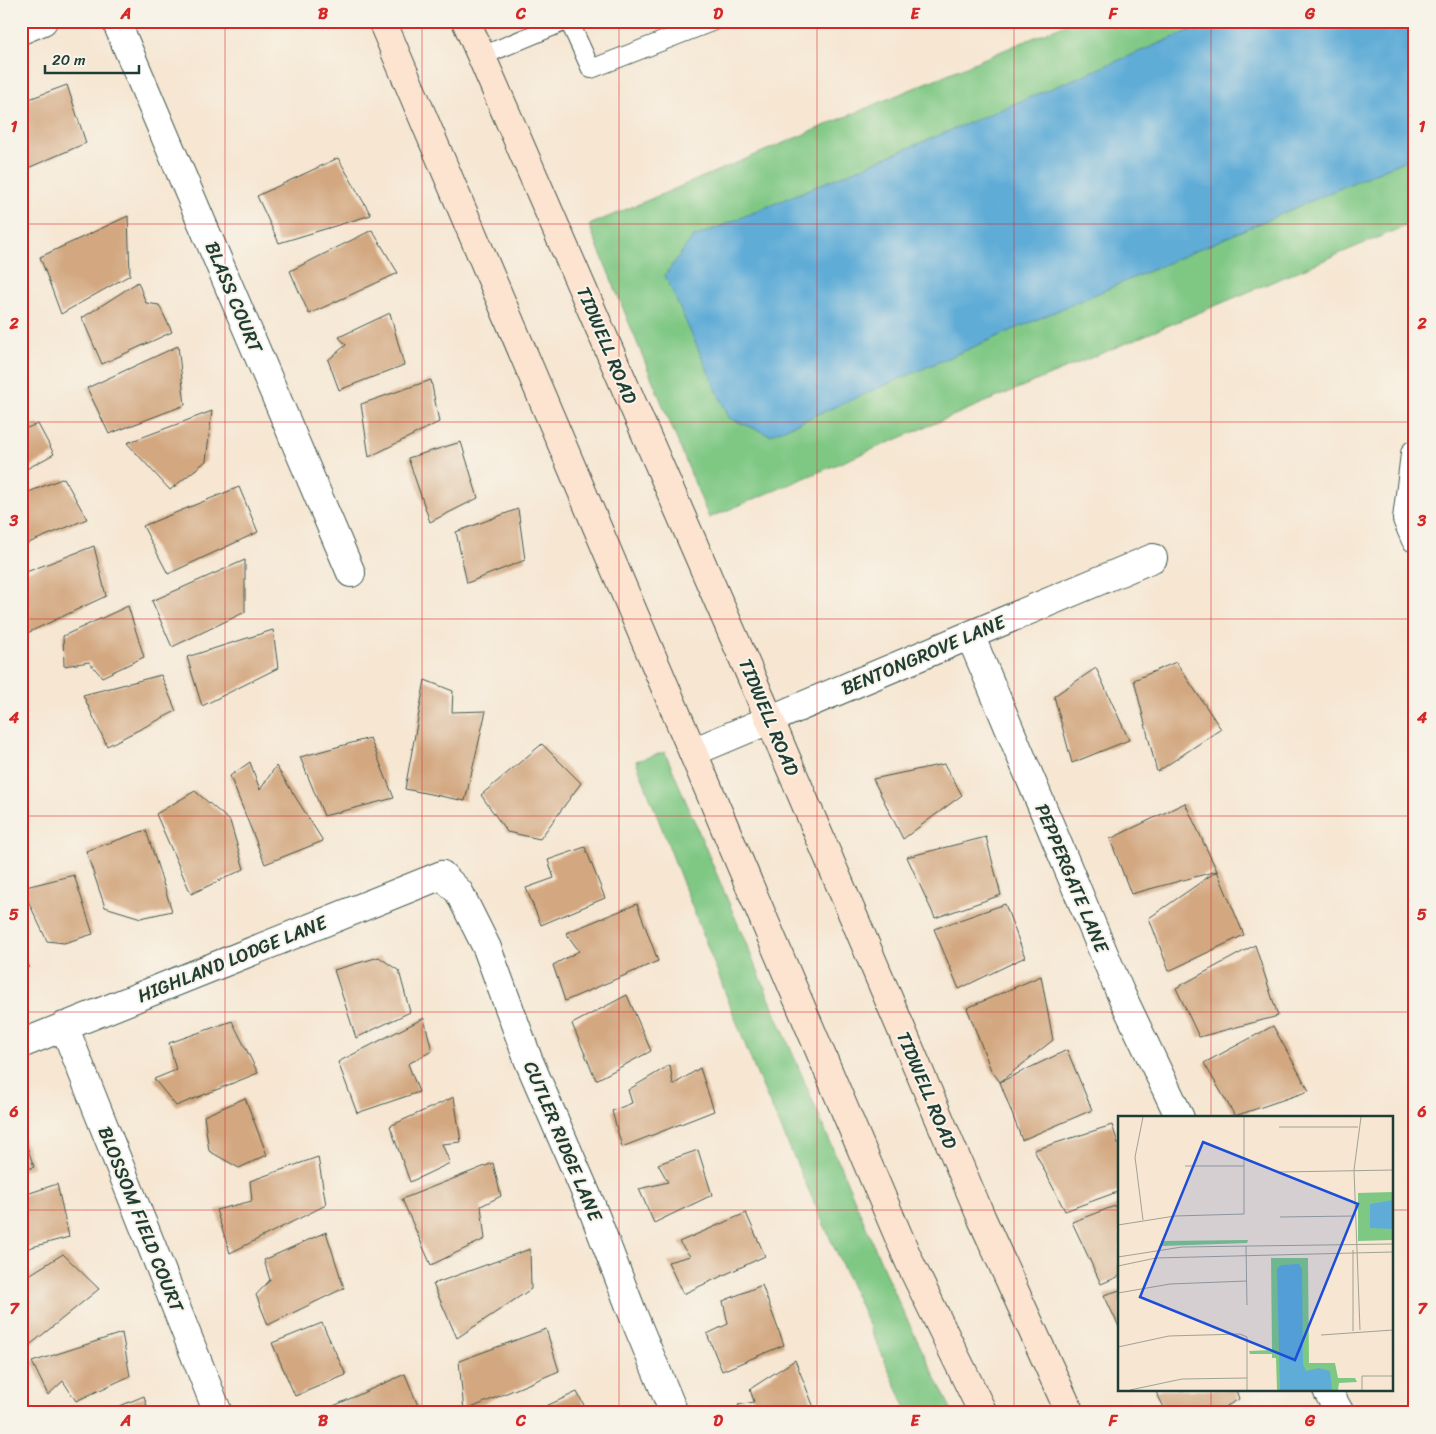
<svg xmlns="http://www.w3.org/2000/svg" width="1436" height="1434" font-family="Sriracha,sans-serif">
<style>
.green{fill:#7fc884;stroke:#4f825c}
.water{fill:#5eacd7;stroke:#3e7486}
.building{fill:#d3a881}
.lines{fill:none;stroke-linecap:round;stroke-linejoin:round}
.lane-casing{stroke:#3f564c;stroke-width:20}
.street-casing{stroke:#3f564c;stroke-width:30}
.secondary-casing{stroke:#3f564c;stroke-width:30}
.lane{stroke:#fff;stroke-width:18}
.street{stroke:#fff;stroke-width:28}
.secondary{stroke:#fde4d1;stroke-width:28}
.grid{fill:none;stroke:#d62828;stroke-width:1;stroke-opacity:0.55}
.labels{text-anchor:middle;dominant-baseline:central;stroke-width:4;stroke-linejoin:round;paint-order:stroke}
.street-label{font-size:19px;fill:#1f3d34;stroke:#f7f3e8}
.inset-road{fill:none;stroke:#a0a293;stroke-width:1}
.view{fill:#1d4ed8;fill-opacity:0.15;stroke:#1d4ed8;stroke-width:2.5}
.inset-edge{fill:none;stroke:#1f3d34;stroke-width:2.5}
.neatline{fill:none;stroke:#d62828;stroke-width:2}
.grid-label{font-size:16px;text-anchor:middle;font-weight:bold;fill:#d62828}
</style>
<rect width="100%" height="100%" fill="#f7f3e8"/>
<filter id="ink" filterUnits="userSpaceOnUse"><feTurbulence type="fractalNoise" baseFrequency=".02" numOctaves="2"/><feDisplacementMap in="SourceGraphic" scale="10" xChannelSelector="R" yChannelSelector="G"/><feConvolveMatrix kernelMatrix="1 2 1 2 8 2 1 2 1" color-interpolation-filters="sRGB"/></filter>
<filter id="wash" filterUnits="userSpaceOnUse"><feTurbulence type="fractalNoise" baseFrequency=".0096" numOctaves="4" result="noise"/><feDisplacementMap in="SourceGraphic" scale="20" xChannelSelector="R" yChannelSelector="G"/><feGaussianBlur stdDeviation="1.12" result="paint"/><feColorMatrix in="noise" values="0 0 0 0 0 0 0 0 0 0 0 0 0 0 0 0 0 1.4 0 .05"/><feComposite in="paint" operator="in"/></filter>
<g filter="url(#wash)">
<rect width="100%" height="100%" fill="#f6e6d2"/>
<path class="green" d="M1073,21H1415V222L709,518L589,225Z
M665,752L894,1293L953,1413H908L755,1070L636,761Z"/>
<path class="water" d="M1213,21H1415V156L770,435L729,418L665,275L692,238Z"/>
<g id="blocks">
<path class="building" d="M67,85L86,143L21,171V102Z
M338,158L371,215L279,243L257,196Z
M128,216L130,275L61,314L40,257Z
M372,230L398,273L309,314L290,271Z
M138,282L146,303L159,305L172,332L102,364L82,318Z
M390,313L404,365L339,390L328,360L346,345L339,337Z
M178,346L185,405L109,434L87,388Z
M431,380L439,422L369,457L361,404Z
M212,411L206,461L170,490L127,443Z
M38,424L54,454L21,472V430Z
M461,442L478,498L430,522L408,458Z
M64,478L87,519L21,546V495Z
M239,487L258,532L168,574L143,526Z
M518,509L525,560L467,583L456,532Z
M94,546L106,596L21,636V574Z
M245,560V612L172,647L152,601Z
M128,606L144,657L102,677L89,662L64,666L63,636Z
M273,630L278,668L202,706L187,657Z
M1176,662L1221,729L1157,772L1134,680Z
M1096,668L1129,740L1072,763L1054,696Z
M161,675L176,711L107,746L83,695Z
M425,680L453,691L452,712L486,711L465,801L405,789Z
M370,738L394,798L324,816L300,757Z
M542,744L581,783L540,839L507,832L481,795Z
M250,762L260,790L276,766L323,841L265,864L230,776Z
M944,764L962,795L903,839L873,779Z
M195,791L230,821L244,869L191,894L156,814Z
M1185,803L1217,871L1244,935L1169,971L1149,918L1217,871L1131,894L1110,839Z
M146,830L172,911L141,918L105,907L86,851Z
M986,837L1001,895L935,918L907,857Z
M585,847L605,898L541,925L526,888L554,878L548,860Z
M74,875L93,934L64,943L47,941L22,888Z
M637,904L658,961L565,1001L553,965L579,951L566,933Z
M1005,904L1025,957L959,989L934,929Z
M1255,945L1278,1016L1199,1037L1176,988Z
M21,949L29,967L21,969Z
M379,957L399,971L410,1012L356,1038L334,970Z
M1041,976L1053,1040L1000,1082L1067,1050L1092,1110L1022,1140L1000,1082L991,1070L967,1008Z
M627,995L651,1051L596,1080L572,1024Z
M424,1018L432,1051L408,1064L419,1092L357,1113L338,1062Z
M232,1021L258,1073L176,1106L154,1079L176,1070L169,1043Z
M1273,1026L1309,1091L1235,1116L1204,1063Z
M670,1065L673,1085L700,1068L714,1111L622,1147L612,1111L632,1103L628,1090Z
M454,1097L461,1142L442,1144L450,1163L410,1182L390,1126Z
M245,1098L267,1155L239,1168L209,1151L204,1116Z
M1112,1125L1120,1149V1191L1065,1211L1034,1150Z
M21,1129L34,1167L21,1171Z
M698,1150L712,1195L654,1223L639,1189L668,1182L658,1164Z
M318,1157L326,1205L230,1253L216,1210L252,1201L250,1181Z
M493,1163L501,1196L481,1206L485,1239L431,1265L402,1199Z
M57,1184L69,1237L21,1250V1196Z
M1120,1204V1276L1101,1284L1072,1222Z
M746,1213L765,1256L683,1294L668,1262L690,1256L679,1242Z
M326,1232L344,1288L268,1325L256,1295L270,1280L264,1260Z
M530,1249L531,1289L457,1338L433,1284Z
M63,1254L99,1289L31,1344L21,1318V1280Z
M762,1285L784,1345L722,1371L707,1334L728,1324L723,1301Z
M1120,1290V1329L1104,1295Z
M322,1323L346,1375L295,1396L272,1343Z
M546,1329L559,1371L464,1411L459,1361Z
M122,1333L130,1376L76,1401L63,1381L48,1395L32,1362Z
M795,1360L815,1410L810,1413H742L738,1405L754,1402L750,1389Z
M405,1374L421,1413H318Z
M1155,1390H1236L1239,1399L1215,1413H1167Z
M577,1392L588,1413H531Z
M144,1396L149,1413H103Z"/>
</g>
</g>
<g filter="url(#ink)">
<use href="#blocks" fill-opacity="0" stroke="#3f564c" stroke-width="1"/>
<g class="lines">
<defs>
<path id="lane" d="M569,21L591,69L714,21
M482,56L566,21"/>
<path id="street" d="M116,21L351,573
M21,30L43,21
M1415,454L1407,519L1415,538
M970,635L1120,992L1180,1118
M693,752L1153,558
M64,1026L218,1413
M21,1044L442,875L459,892L487,948L528,1059L591,1205L634,1317L674,1413
M1327,1390L1340,1413"/>
<path id="secondary" d="M382,21L909,1261L983,1413
M466,21L770,720L982,1219L1070,1413"/>
</defs>
<use href="#lane" class="lane-casing"/>
<use href="#street" class="street-casing"/>
<use href="#secondary" class="secondary-casing"/>
<use href="#lane" class="lane"/>
<use href="#street" class="street"/>
<use href="#secondary" class="secondary"/>
</g>
</g>
<path class="grid" d="M225,21V1413M422,21V1413M619,21V1413M817,21V1413M1014,21V1413M1211,21V1118M21,224H1415M21,422H1415M21,619H1415M21,816H1415M21,1012H1415M21,1210H1120M1392,1210H1415M1211,1390V1413"/>
<g class="labels">
<g class="street-label">
<text transform="translate(234 297) rotate(67)">BLASS COURT</text>
<text transform="translate(607 345) rotate(67)">TIDWELL ROAD</text>
<text transform="translate(923 655) rotate(-23)">BENTONGROVE LANE</text>
<text transform="translate(769 717) rotate(67)">TIDWELL ROAD</text>
<text transform="translate(1072 878) rotate(67)">PEPPERGATE LANE</text>
<text transform="translate(232 959) rotate(-22)">HIGHLAND LODGE LANE</text>
<text transform="translate(927 1090) rotate(67)">TIDWELL ROAD</text>
<text transform="translate(563 1141) rotate(67)">CUTLER RIDGE LANE</text>
<text transform="translate(141 1219) rotate(68)">BLOSSOM FIELD COURT</text>
</g>
</g>
<g transform="translate(1118 1116)">
<rect width="275" height="275" fill="#f6e6d2"/>
<path d="M275,76V124L240,125V77ZM130,124L129,127L43,130V125ZM153,142H190L191,247H217L220,262H237L239,266L221,267L220,274H159L158,242H154V238H132L131,235L154,234Z" fill="#7fc884"/>
<path d="M275,84V113L252,112V88ZM181,148L184,153L185,248L188,255L201,252L212,255L214,274H162L159,153L163,149Z" fill="#5eacd7"/>
<path class="inset-road" d="M25,1L17,41L25,104M161,11H240M67,50H126M162,56L275,54M162,101L236,100M0,109L57,100L126,98V1M128,130L129,189M0,141L64,131L275,128M0,150L38,142L275,136M0,177L52,168L129,165M242,214L236,54L243,1M235,215V134M203,219L275,214M0,231L51,220L122,218L129,221V274M12,274L64,263L129,262M244,274V260H275"/>
<path class="view" d="M85,26L240,88L177,244L22,181Z"/>
<rect width="275" height="275" class="inset-edge"/>
</g>
<rect width="1436" height="1434" fill="none" stroke="#f7f3e8" stroke-width="55"/>
<path d="M45 65v8h94v-8" fill="none" stroke="#1f3d34" stroke-width="2.5"/>
<text x="52" y="65" font-size="15" fill="#1f3d34" stroke="#f7f3e8" stroke-width="4" paint-order="stroke">20 m</text>
<rect x="28" y="28" width="1380" height="1378" class="neatline"/>
<g class="grid-label">
<text x="126" y="19">A</text>
<text x="323" y="19">B</text>
<text x="521" y="19">C</text>
<text x="718" y="19">D</text>
<text x="915" y="19">E</text>
<text x="1113" y="19">F</text>
<text x="1310" y="19">G</text>
<text x="14" y="132">1</text>
<text x="1422" y="132">1</text>
<text x="14" y="329">2</text>
<text x="1422" y="329">2</text>
<text x="14" y="526">3</text>
<text x="1422" y="526">3</text>
<text x="14" y="723">4</text>
<text x="1422" y="723">4</text>
<text x="14" y="920">5</text>
<text x="1422" y="920">5</text>
<text x="14" y="1117">6</text>
<text x="1422" y="1117">6</text>
<text x="14" y="1314">7</text>
<text x="1422" y="1314">7</text>
<text x="126" y="1426">A</text>
<text x="323" y="1426">B</text>
<text x="521" y="1426">C</text>
<text x="718" y="1426">D</text>
<text x="915" y="1426">E</text>
<text x="1113" y="1426">F</text>
<text x="1310" y="1426">G</text>
</g>
</svg>
